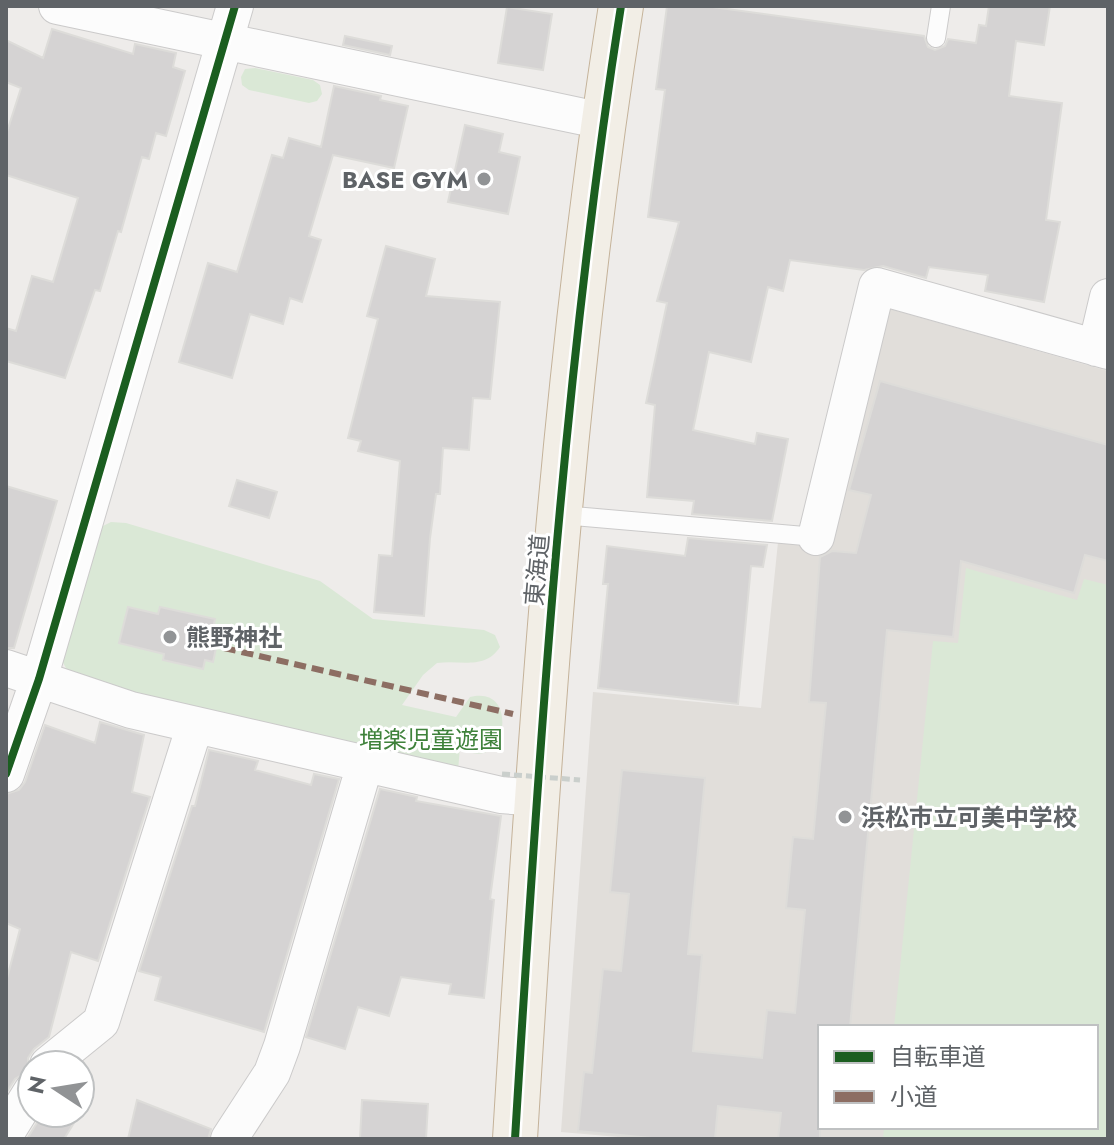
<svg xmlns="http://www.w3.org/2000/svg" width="1114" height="1145" font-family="Jost,'Noto Sans JP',sans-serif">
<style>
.education{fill:#e1deda;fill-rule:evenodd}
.green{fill:#dae8d6}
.building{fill:#d5d3d3;stroke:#dddcd9;stroke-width:2}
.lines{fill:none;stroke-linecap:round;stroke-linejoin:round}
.service-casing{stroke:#cbcaca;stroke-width:20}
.minor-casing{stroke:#cbcaca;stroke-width:38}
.trunk-casing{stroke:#c4b299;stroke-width:46}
.service{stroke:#fcfcfc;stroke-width:18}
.minor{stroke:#fcfcfc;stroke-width:36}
.trunk{stroke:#f2eee6;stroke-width:44}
.path-bridge{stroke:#cacfcc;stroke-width:5;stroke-dasharray:8 4;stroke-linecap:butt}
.quiet{stroke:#8d6e63;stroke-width:6;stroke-dasharray:12 6;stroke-linecap:butt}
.cycleway-casing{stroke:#fff;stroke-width:13}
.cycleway{stroke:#1b5e20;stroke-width:8}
.poi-dot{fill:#919395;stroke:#fff;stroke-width:3}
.labels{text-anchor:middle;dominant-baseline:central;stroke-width:6;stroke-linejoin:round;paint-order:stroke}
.poi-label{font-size:24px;font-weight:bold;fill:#5f6367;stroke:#fff;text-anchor:start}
.street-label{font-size:24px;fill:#5f6367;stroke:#fff}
.park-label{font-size:24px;fill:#3f823b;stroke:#fff}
</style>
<rect width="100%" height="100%" fill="#eeecea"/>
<path class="education" d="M883,307L1108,371V1139H641L561,1132L593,692L761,708L778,542L825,545ZM820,1027H1096V1127H820Z"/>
<path class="green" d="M255,68L313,80L320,85L322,94L317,101L309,103L249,90L242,85L241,77L245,69Z
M111,522L126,523L320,581L373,619L484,630L495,635L500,647C485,670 462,660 437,663L423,675L402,705L456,717L470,697C499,690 507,714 500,738C491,755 475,759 460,746L458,772L135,697L67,670L60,657L97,529Z
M966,568L1077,600L1084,579L1108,585V1139H883L884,1127H1096V1027H894L933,641L958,643Z"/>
<path class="building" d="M667,6H705L924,36L928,47L935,50L945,46L948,39L976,43L979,25L986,26L989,6H1050L1044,45L1016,41L1009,96L1062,103L1046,220L1060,222L1044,302L985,291L988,275L929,267L926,278L883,266L864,270L790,260L783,291L768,287L751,362L709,352L693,430L755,444L757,433L788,439L772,521L692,514L694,501L647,497L655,405L646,403L667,303L657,301L679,222L648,217L665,90L656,89Z
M507,7L552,14L543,70L498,63Z
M52,29L133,54L135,44L176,53L173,67L185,71L166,136L156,133L149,159L142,157L121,232L118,231L100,291L95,290L65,378L6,361V328L16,331L32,276L53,282L78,198L6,175V135L21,88L6,82V40L43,58Z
M345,36L392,46L390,55L343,45Z
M334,86L381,96L380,100L408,106L394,168L333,155L309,236L321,240L302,302L290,298L283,324L250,314L232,378L179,362L208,263L237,272L272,155L283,158L289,138L321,147Z
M465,125L503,134L499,152L520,157L508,214L448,202Z
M386,246L435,259L426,296L500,302L490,399L473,398L469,450L443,448L440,494H436L430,538L424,616L374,612L379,555L392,556L400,461L358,451L361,441L348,438L378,319L367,316Z
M880,381L1108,445V561L1085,555L1074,593L961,561L953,637L887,630L850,1027H820V1139H778L781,1113L718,1106L715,1139H662L578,1131L584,1072L592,1073L603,969L621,971L629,894L610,892L622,770L705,778L688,954L702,955L693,1051L762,1058L767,1010L795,1013L805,910L786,908L793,837L813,839L826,703L809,702L820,557L832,551L856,553L871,495L849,490Z
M237,480L277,492L269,518L229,506Z
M6,486L57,501L14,648H6Z
M688,538L767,545L763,567L751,566L738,704L598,688L608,584H603L607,546L685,556Z
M128,607L158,614L160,607L215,619L213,629L220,630L213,662L205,660L203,669L163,660L164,654L119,643Z
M100,722L144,735L132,792L150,797L98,961L71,952L49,1037L34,1049L28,1058V1071L15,1079L6,1093V982L20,929L6,923V794L19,790L25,782L45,725L95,743Z
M209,750L258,761L255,770L311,785L314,774L339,779L264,1032L155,1000L161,977L139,971L192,806H195Z
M380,789L417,797L416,801L501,816L490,899L494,900L484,998L449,994L451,984L401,977L389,1016L358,1007L345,1049L306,1037Z
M137,1100L211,1129L208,1139H128Z
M362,1100L428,1104L426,1139H360Z
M80,1105L84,1107L64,1139H27L43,1113H80Z"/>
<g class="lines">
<defs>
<path id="service" d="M936,38L941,6
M562,515L816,537"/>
<path id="minor" d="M57,6L603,121
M1096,348L1108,297
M816,537L877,286L1108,351
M6,668L131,710L501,795L538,798
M6,774L39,679L235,6
M48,1065L101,1022L195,725
M6,1133L32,1091
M229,1139L272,1073L282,1046L365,764"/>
<path id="trunk" d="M515,1139C538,761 562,380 621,6"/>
</defs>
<use href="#service" class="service-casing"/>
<use href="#minor" class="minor-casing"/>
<use href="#trunk" class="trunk-casing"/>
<use href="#service" class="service"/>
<use href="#minor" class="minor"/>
<use href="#trunk" class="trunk"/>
<path class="path-bridge" d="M502,774L580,780"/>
<path class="quiet" d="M224,648L513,714"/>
<defs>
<path id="cycleway" d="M6,774L39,679L235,6
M515,1139C538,761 562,380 621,6"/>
</defs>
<use href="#cycleway" class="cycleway-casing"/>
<use href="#cycleway" class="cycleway"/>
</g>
<g class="poi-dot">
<circle cx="484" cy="179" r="8"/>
<circle cx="170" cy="637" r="8"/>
<circle cx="845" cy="817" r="8"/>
</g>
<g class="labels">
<g class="poi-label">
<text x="468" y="179" text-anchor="end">BASE GYM</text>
<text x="186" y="637">熊野神社</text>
<text x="861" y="817">浜松市立可美中学校</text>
</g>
<g class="street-label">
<text transform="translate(537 570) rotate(-85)">東海道</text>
</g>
<g class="park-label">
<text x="431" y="739">増楽児童遊園</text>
</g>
</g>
<rect width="1114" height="1145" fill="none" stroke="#5f6367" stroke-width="16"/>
<rect x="818" y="1025" width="280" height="104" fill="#ffffff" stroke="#bfc1c2" stroke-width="2"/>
<rect x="834" y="1051" width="40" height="12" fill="#1b5e20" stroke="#bfc1c2" stroke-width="2"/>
<text x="890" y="1065" font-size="24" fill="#5f6367">自転車道</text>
<rect x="834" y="1091" width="40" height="12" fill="#8d6e63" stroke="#bfc1c2" stroke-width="2"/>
<text x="890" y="1105" font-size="24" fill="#5f6367">小道</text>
<g transform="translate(56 1089) rotate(282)"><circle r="38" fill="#ffffff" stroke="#bfc1c2" stroke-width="2"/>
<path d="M0-6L14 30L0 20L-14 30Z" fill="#919395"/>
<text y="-12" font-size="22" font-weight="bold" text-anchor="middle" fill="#5f6367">N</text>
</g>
</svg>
